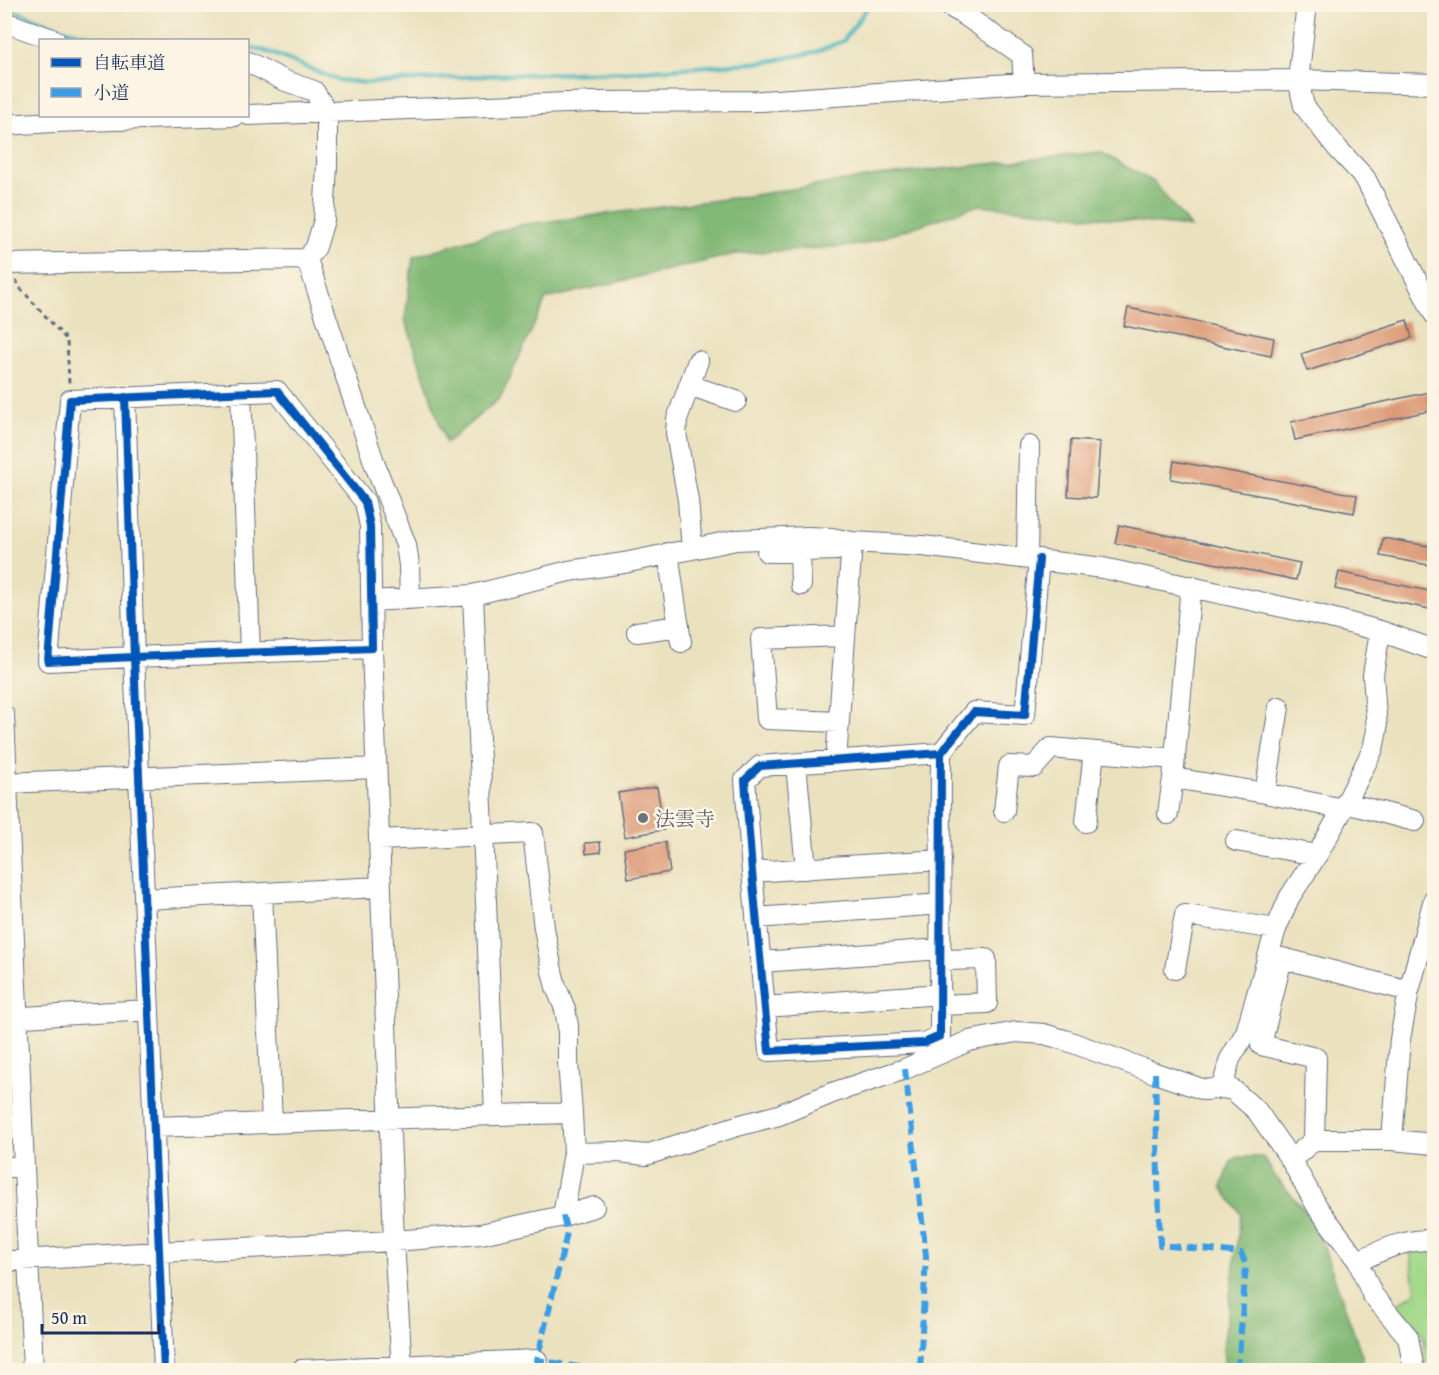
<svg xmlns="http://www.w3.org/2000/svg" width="1439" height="1375" font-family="'Gentium Book Plus','Noto Serif JP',serif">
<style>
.green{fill:#a4d98a;stroke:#608474;stroke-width:1.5}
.forest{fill:#83b976;stroke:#4f746a;stroke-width:1.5}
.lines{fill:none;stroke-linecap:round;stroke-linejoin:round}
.stream{stroke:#42b3ba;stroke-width:4.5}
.building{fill:#dc9875}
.minor-casing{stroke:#636d80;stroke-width:22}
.path{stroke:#636d80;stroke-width:3;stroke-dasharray:4.5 4.5;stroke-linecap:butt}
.minor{stroke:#fff;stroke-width:20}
.quiet{stroke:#3b9de6;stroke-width:6;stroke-dasharray:12 6;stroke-linecap:butt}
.cycleway-casing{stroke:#fcf5e5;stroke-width:11}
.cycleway{stroke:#0057b8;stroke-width:8}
.worship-dot{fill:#6b7280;stroke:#fcf5e5;stroke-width:2}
.labels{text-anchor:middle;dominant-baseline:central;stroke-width:5;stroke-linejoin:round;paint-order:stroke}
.worship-label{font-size:20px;fill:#5b616d;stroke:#fcf5e5;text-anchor:start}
</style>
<rect width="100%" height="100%" fill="#fcf5e5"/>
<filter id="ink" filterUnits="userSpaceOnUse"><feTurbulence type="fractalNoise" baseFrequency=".0167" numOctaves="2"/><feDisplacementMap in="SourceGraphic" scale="12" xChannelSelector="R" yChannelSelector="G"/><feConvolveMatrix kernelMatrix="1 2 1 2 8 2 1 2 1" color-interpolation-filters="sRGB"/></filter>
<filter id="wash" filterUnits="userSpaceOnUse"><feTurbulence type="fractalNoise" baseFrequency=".008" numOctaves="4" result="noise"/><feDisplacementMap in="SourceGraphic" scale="24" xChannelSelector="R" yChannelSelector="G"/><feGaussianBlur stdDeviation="1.35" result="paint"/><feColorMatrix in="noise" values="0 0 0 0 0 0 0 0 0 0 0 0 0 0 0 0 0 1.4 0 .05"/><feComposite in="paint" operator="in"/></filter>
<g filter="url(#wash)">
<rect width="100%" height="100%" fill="#eae1be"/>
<path class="green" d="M1410,1250H1434V1370H1425L1424,1336L1398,1304L1416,1292Z"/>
<path class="forest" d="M1100,152L1154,182L1190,227L979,205L861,245L735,254L546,299L500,398L446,443L405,319L413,257L519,225L748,196L877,176Z
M1238,1157H1263L1275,1176L1315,1223L1362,1356V1370H1225L1223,1348L1241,1214L1222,1187L1231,1162Z"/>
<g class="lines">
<path class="stream" d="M4,7L66,30L105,39L134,40
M248,47L269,52L338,80L367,83L498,75L627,72L766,62L815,52L843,41L870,4"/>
</g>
<g id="blocks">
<path class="building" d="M1128,308L1274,338L1271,356L1124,326Z
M1407,320L1412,338L1307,371L1301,354Z
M1434,391V410L1295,440L1291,422Z
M1071,440L1100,442L1096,498L1068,496Z
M1174,461L1357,495L1354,513L1171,479Z
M1119,525L1300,563L1296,580L1115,543Z
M1383,538L1434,547V566L1380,556Z
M1339,572L1434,592V610L1335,589Z
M657,787L664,830L625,837L618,793Z
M600,842L601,852L586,854L585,843Z
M665,842L670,872L628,879L624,849Z"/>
</g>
</g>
<g filter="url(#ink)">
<use href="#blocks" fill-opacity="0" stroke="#636d80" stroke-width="1.5"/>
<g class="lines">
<defs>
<path id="minor" d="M946,4L966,16L1022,55L1024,83
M1307,4L1298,80L1304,106L1338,149L1365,178L1434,314
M4,22L55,40
M248,62L283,80L314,91L327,112V166L324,220L316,247L307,259L375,465L406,545L409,565L410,599
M248,115L595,102L762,101L1024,83L1298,80L1434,84
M4,125L54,122L235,116
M4,264L307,259
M689,385L736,401
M241,392L250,653
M125,397L134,657L372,648L370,526L365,502L277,391L70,400L48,661L134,657L164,1370
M692,549L688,500L676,433L677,419L698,361
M800,551L801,585
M767,552L837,550
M668,553L681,642
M1027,558L1029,446
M1191,586L1173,778L1265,793L1343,809
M371,601L473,595L569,571L624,563L736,540L808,537L832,538L852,542L923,546L1103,568L1315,614L1380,631L1434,650
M637,632L679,626
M372,648L394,1241L402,1370
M4,715L33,1370
M839,722L767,719L761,639L845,636
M941,753L760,766L745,780L752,872L769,1051L924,1043L940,1036L941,753L974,712L1025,715L1039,559
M836,761L852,542
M796,764L806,869
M4,783L376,768
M1265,793L1279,707
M1346,803L1415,821
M1004,811L1009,766L1034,767L1051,748L1175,759
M1168,814L1173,778
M1086,822L1094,752
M379,840L533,833L544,928L552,971L556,987L565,1009L568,1026V1062L572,1113
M1236,841L1317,855
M752,872L941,860
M262,893L272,1123
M144,899L380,887
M756,918L941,904
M761,962L941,949
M1175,969L1185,915L1276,929
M940,1005L987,1003L986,959L941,960
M765,1007L941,994
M5,1018L149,1010
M1222,1088L1230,1059L1246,1032L1276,929L1289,898L1317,855L1343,809L1373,749L1377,730L1373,675L1380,631
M495,1115L572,1113L574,1153L563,1216
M154,1127L495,1115L473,595
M1314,1140L1316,1058L1261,1045L1282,958L1409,991
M1392,1140L1400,1039L1409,991L1434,899
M574,1153L618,1152L646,1155L737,1126L779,1115L832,1093L905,1069L969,1041L1016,1032L1044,1034L1065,1040L1155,1073L1205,1090L1222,1088L1233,1090L1257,1111L1291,1160L1318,1208L1358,1261L1372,1294L1408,1337L1414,1370
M1291,1160L1314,1140H1392L1434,1144
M4,1167H24
M4,1261L159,1252L394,1241L481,1234L563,1216L594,1207
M1358,1261C1384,1249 1405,1239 1434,1240
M301,1370L537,1360"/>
</defs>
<use href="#minor" class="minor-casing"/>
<path class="path" d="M16,280L21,289L67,340L69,383"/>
<use href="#minor" class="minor"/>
<path class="quiet" d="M905,1069L926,1256L920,1370
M1155,1073L1160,1245L1241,1253L1246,1265L1238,1370
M563,1216L567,1233L537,1360L579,1367L591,1370"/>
<defs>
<path id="cycleway" d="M125,397L134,657L372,648L370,526L365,502L277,391L70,400L48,661L134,657L164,1370
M941,753L760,766L745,780L752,872L769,1051L924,1043L940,1036L941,753L974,712L1025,715L1039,559"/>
</defs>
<use href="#cycleway" class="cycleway-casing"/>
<use href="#cycleway" class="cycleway"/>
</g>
</g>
<circle class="worship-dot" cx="643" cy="818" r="6"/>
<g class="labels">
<g class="worship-label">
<text x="655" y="818">法雲寺</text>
</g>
</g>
<rect width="1439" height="1375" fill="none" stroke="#fcf5e5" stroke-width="24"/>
<rect x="39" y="39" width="210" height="78" fill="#fcf5e5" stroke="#a2a6af" stroke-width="1.5"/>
<rect x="51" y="58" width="30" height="9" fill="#0057b8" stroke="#a2a6af" stroke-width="1.5"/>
<text x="93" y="69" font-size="18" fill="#1b2f5e">自転車道</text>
<rect x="51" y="88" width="30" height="9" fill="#3b9de6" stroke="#a2a6af" stroke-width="1.5"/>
<text x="93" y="99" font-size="18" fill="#1b2f5e">小道</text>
<path d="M42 1324v9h117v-9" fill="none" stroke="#1b2f5e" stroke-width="3"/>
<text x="51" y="1324" font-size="18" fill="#1b2f5e" stroke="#fcf5e5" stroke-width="4.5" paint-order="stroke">50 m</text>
</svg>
